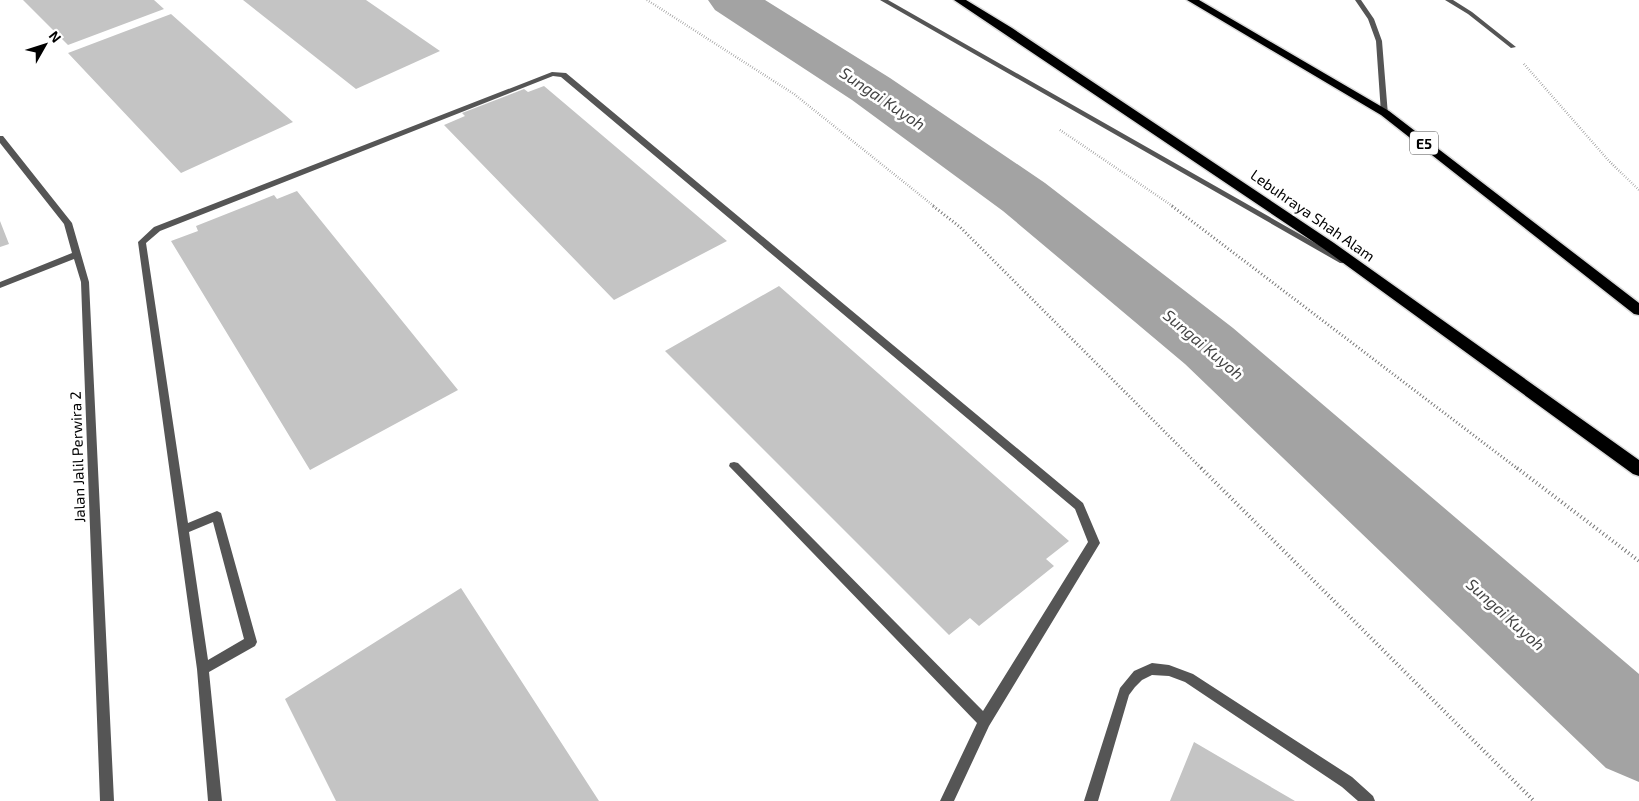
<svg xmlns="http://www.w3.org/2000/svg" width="1639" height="801" font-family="'Exo 2',sans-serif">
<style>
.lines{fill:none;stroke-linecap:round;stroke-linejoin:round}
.river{fill:#a3a3a3;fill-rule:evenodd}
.building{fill:#c4c4c4}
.motorway-casing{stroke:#dbdbdb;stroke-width:3}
.path-far2{stroke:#777;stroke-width:2.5;stroke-dasharray:0.5 2;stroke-linecap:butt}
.path-far1{stroke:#777;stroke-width:3;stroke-dasharray:1 2.5;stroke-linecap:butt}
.path{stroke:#777;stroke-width:4;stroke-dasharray:1 3;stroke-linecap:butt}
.service{fill:#555;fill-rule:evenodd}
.minor{fill:#555;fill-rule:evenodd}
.motorway{fill:#000;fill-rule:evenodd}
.labels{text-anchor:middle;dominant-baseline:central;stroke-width:5;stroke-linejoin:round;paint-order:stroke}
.shield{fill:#fff;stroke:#4c4c4c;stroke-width:1}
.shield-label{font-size:14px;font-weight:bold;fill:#000}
.street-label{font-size:15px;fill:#000;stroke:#fff}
.water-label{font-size:16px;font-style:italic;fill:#444;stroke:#fff}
</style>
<rect width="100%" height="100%" fill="#fff"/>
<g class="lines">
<path class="river" d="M708,0H765L890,78L1045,183L1233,328L1639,674V782L1606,768L1185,364L1003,211L852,100L715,10Z"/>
</g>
<path class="building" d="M23,0H154L164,9L68,45Z
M243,0H366L440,51L356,89Z
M171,14L293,122L181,173L68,53Z
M544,86L727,241L614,300L444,125L465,116L462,113L524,89L528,92Z
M297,191L458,390L310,470L171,241L198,231L196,226L274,195L277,199Z
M0,221L9,244L0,247Z
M779,286L1069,541L1046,559L1054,566L979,626L970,618L949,635L665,351Z
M461,588L599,801H336L285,699Z
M1194,742L1295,801H1170Z"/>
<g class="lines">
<defs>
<path id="motorway" d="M954,0H966L1012,28L1334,243L1639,460V476L1633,474L1324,249Z
M1187,0H1199L1389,111L1639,303V315L1634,314L1381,115Z"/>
</defs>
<use href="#motorway" class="motorway-casing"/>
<path class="path-far2" d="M647,0L794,94L935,207
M1524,64L1609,161L1639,190
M1060,130L1174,207"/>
<path class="path-far1" d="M933,206L960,227L1202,469
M1172,206L1518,469"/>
<path class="path" d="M1201,468L1534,801
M1517,468L1639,561"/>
<path class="service" d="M880,0H888L1347,261L1346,263H1340Z
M1355,0H1361L1374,19L1382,41L1388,115H1382L1381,113L1376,41L1368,19Z
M1445,0H1453L1472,12L1516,47L1511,48L1468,14Z
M552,72L566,73L1083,503L1100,543L989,726L954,801H940L977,723L729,466L730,463L734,462L738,463L983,711L1088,542L1075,509L561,77L553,76L160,231L146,243L188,523L217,511L221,513L257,642L255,646L209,672L222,801H208L197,669L138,242L154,227ZM213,522L244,639L208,660L189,532Z
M1152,663L1169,665L1193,674L1352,777L1373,796L1375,801H1358L1342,787L1185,682L1169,676L1152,675L1142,680L1135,687L1129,695L1098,801H1084L1120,688L1134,671Z"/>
<path class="minor" d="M0,136H3L72,223L89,282L114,801H100L81,282L74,259L0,288V282L72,253L64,224L0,143Z"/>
<use href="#motorway" class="motorway"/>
</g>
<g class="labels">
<rect class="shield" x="1410" y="131.5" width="28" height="23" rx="4"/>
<g class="shield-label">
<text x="1424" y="143">E5</text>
</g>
<g class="street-label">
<text transform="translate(1313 215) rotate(35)">Lebuhraya Shah Alam</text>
<text transform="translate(77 457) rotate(-92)">Jalan Jalil Perwira 2</text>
</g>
<g class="water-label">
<text transform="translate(883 98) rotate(34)">Sungai Kuyoh</text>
<text transform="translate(1204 344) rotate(40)">Sungai Kuyoh</text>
<text transform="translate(1506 614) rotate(42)">Sungai Kuyoh</text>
</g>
</g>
<g transform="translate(45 45) rotate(51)" stroke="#ffffff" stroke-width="4" paint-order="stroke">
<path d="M0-4L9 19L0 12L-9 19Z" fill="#000000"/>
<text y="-8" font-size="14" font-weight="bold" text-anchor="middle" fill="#000000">N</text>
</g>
</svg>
